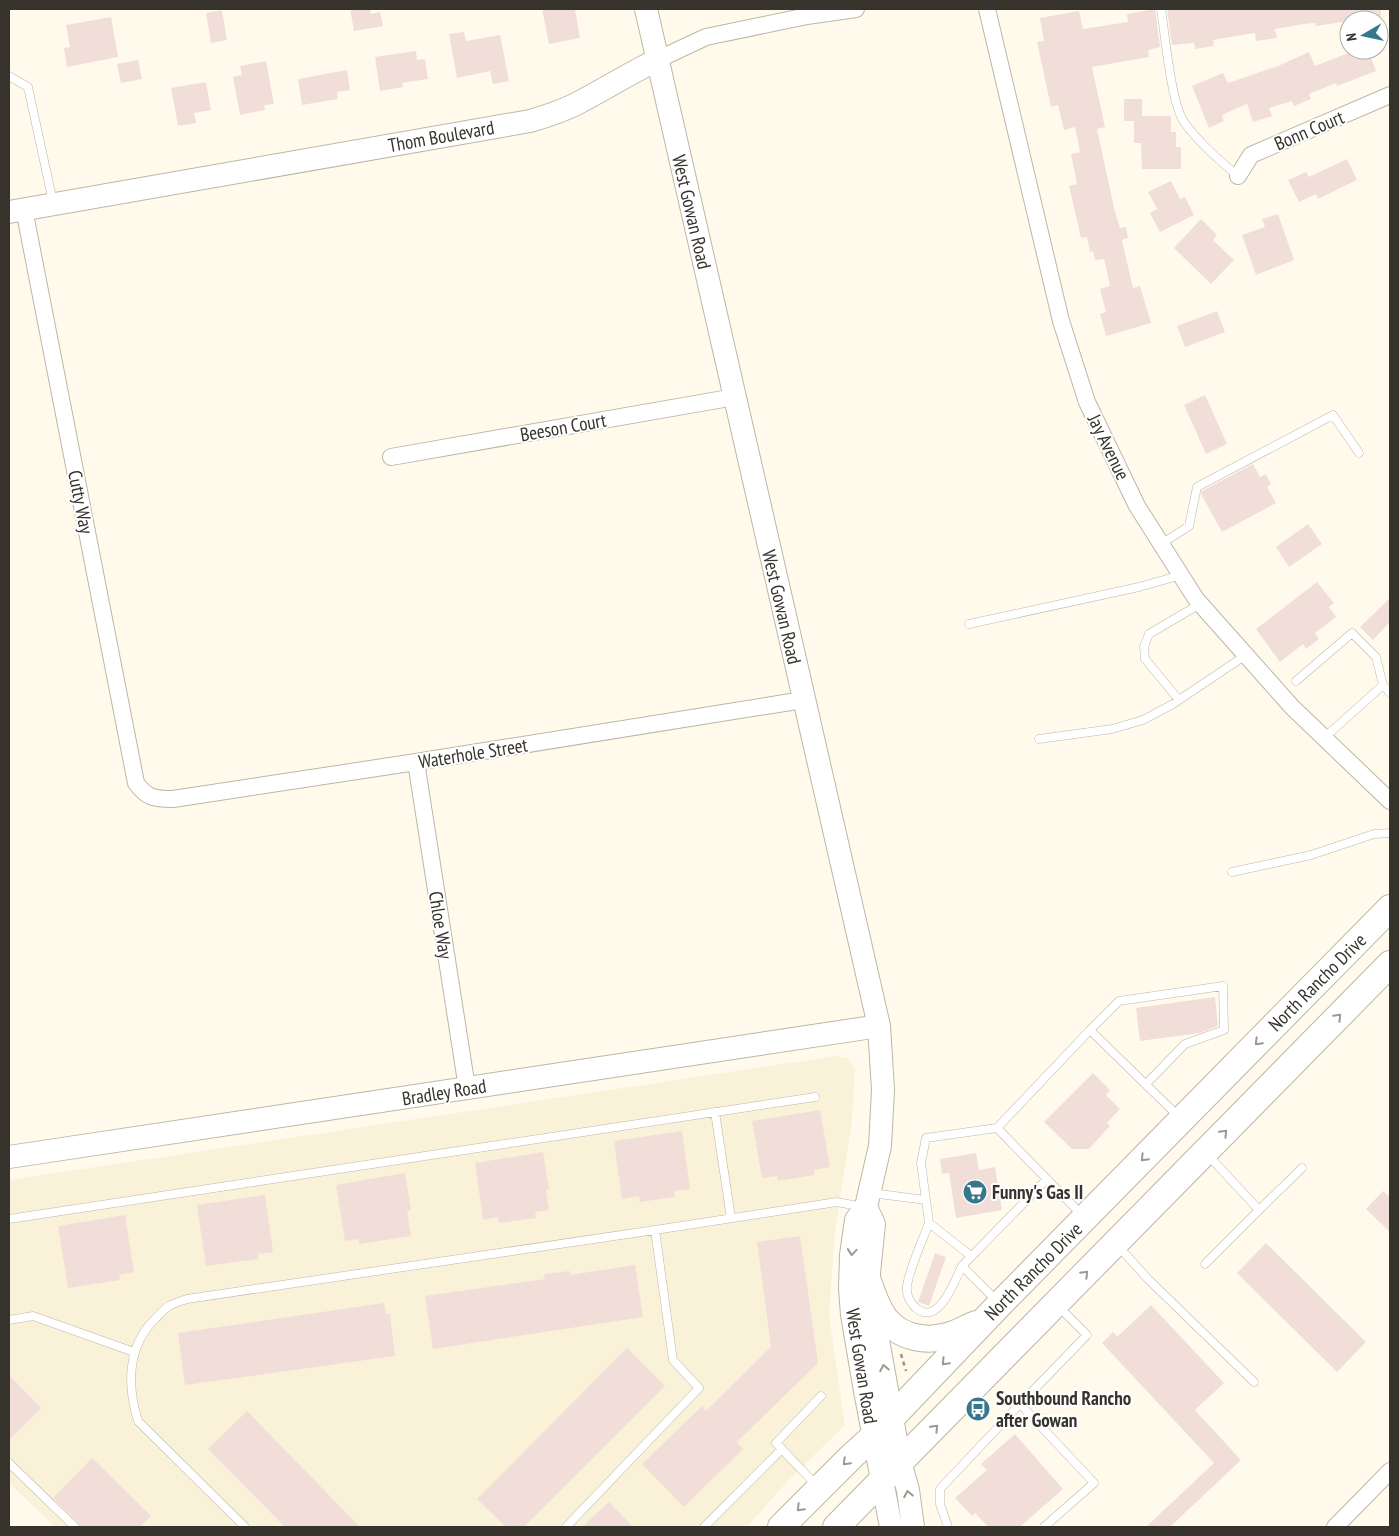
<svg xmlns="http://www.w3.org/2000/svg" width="1399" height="1536" font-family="'PT Sans Narrow',sans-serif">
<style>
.built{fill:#faf1d9}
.building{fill:#f2ded9}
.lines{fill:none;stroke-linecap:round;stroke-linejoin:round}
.lane-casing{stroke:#bdb7a7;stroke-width:9}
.street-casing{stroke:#bdb7a7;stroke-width:18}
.secondary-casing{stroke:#bdb7a7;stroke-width:24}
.primary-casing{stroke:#bdb7a7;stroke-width:28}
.path{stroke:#969388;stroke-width:2.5;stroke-dasharray:4 4;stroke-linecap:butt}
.lane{stroke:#fff;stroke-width:8}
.street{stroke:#fff;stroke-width:16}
.secondary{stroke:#fff;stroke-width:22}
.primary{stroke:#fff;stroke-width:26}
.oneway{stroke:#9a9996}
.labels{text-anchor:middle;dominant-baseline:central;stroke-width:4;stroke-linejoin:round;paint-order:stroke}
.street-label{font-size:19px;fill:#35332c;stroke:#fff}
.poi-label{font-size:19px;font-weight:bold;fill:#35332c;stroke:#fff;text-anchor:start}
</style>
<rect width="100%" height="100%" fill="#fffaec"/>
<path class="built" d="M836,1056L847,1058L855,1068L852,1121L835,1232L829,1315L845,1425L786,1483L747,1527H55L9,1483V1180Z"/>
<path class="building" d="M350,9H370L371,14L380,12L383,26L354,31Z
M542,9H575L580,38L549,44Z
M1155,9L1160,47L1148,50L1149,57L1092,67L1105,127L1097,129L1114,208L1120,228L1126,227L1128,238L1122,240L1129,271L1133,288L1140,286L1151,323L1106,336L1100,314L1106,312L1100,289L1110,286L1107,272L1104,259L1095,260L1093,251L1090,252L1087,237L1081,238L1069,186L1077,184L1071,154L1080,152L1075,127L1064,130L1058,105L1051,107L1037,42L1044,41L1040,18L1079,11L1083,29L1128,22L1127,14Z
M1167,9H1381V16L1316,26L1315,23L1304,24L1275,29L1277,38L1256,41L1255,33L1213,40L1214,46L1195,49L1194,43L1172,45Z
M222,10L227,40L211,43L206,13Z
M111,17L118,57L67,67L64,48L70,47L66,25Z
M464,32L466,41L500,35L509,81L493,84L490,71L457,78L449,34Z
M1356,50H1368L1376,71L1337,86L1336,83L1309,94L1311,99L1294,106L1292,101L1269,108L1272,116L1253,122L1247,104L1222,115L1224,121L1209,128L1192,86L1223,73L1228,83L1278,66L1309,52L1315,66Z
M416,51L417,60L425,59L428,79L402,83L403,87L380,91L375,57Z
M138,60L142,79L121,83L117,64Z
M266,61L274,104L264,105L265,110L240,115L233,77L242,75L240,66Z
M347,70L350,90L337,92L338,99L302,105L298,79Z
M206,82L211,110L194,113L196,123L178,126L171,88Z
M1124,99H1142V116H1171V132H1176V147H1181V169H1142L1141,143H1134V121H1124Z
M1347,159L1357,180L1318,199L1316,194L1299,202L1288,180L1306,172L1309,177Z
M1171,181L1180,199L1185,197L1194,215L1160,232L1150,213L1157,209L1148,192Z
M1278,214L1294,260L1256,275L1242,235L1265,227L1262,219Z
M1201,219L1217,235L1213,240L1234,260L1211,284L1174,248Z
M1217,311L1225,332L1185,347L1177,326Z
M1205,395L1227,444L1206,454L1184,405Z
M1253,464L1260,477L1266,474L1271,484L1267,487L1276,503L1222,532L1201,494L1202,491Z
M1308,524L1322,544L1289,567L1276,547Z
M1317,582L1334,603L1329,607L1336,617L1315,633L1319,639L1306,649L1303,644L1280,662L1256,629Z
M1390,598V622L1373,640L1360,627Z
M1215,997L1218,1026L1200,1033L1140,1041L1136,1008Z
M1093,1073L1110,1090L1106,1095L1120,1109L1107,1123L1110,1126L1089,1149H1072L1044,1122Z
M820,1110L830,1167L814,1170L815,1175L778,1181L777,1176L762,1178L752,1121Z
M682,1131L690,1189L674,1191L675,1197L640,1202L639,1196L622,1199L614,1141Z
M543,1152L549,1189L546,1190L549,1210L535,1212L536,1218L499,1223L498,1217L483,1220L475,1163Z
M976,1153L979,1170L995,1167L1002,1210L956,1218L949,1173L942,1174L940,1159Z
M405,1173L411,1210L407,1211L411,1236L359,1244L358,1239L345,1241L336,1185Z
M1383,1191L1390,1197V1232L1366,1209Z
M265,1195L273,1252L258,1254V1259L206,1266L197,1205Z
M125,1215L134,1272L119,1275L120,1280L68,1288L58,1226Z
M800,1236L818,1363L737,1442L743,1449L684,1507L642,1464L702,1406L706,1411L771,1347L757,1242Z
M1266,1243L1366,1342L1337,1372L1237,1273Z
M935,1253L946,1257L929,1306L918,1302Z
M635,1265L643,1317L433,1349L425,1296L545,1279L544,1274L570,1271V1275Z
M384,1303L386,1314H390L395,1356L185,1385L178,1333Z
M1151,1305L1224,1383L1195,1410L1241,1460L1170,1527H1146L1214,1463L1102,1343L1113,1332L1117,1337Z
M627,1348L665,1386L524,1527H506L477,1499Z
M9,1375L41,1408L9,1440Z
M247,1411L360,1527H285L208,1449Z
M1015,1434L1063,1489L1020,1527H988L975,1513L972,1516L955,1498L987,1470L981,1464Z
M92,1458L151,1516L140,1527H80L79,1523L53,1498Z
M609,1502L633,1527H582Z"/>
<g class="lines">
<defs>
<path id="lane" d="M1161,9C1165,34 1171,103 1184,122C1199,143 1219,160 1238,176
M9,76L28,87L53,202
M1161,544L1189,526L1197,487L1333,415L1359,453
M969,624L1139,587L1181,575
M1296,681L1352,633L1376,657L1383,685L1390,693
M1179,700L1145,659L1144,647L1149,634L1200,604
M1324,738L1383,685
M1039,739L1112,729L1143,720L1173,704L1246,655
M1232,872L1311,855L1374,834L1390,833
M1146,1084L1185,1044L1224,1030L1223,986L1119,1001L1090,1030L1178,1116
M715,1112L731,1218
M871,1193L926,1200
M1259,1210L1302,1168
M1082,1215L997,1128L1090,1030
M9,1219L815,1097
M929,1223C923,1239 909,1270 907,1286C906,1294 909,1301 915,1307C938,1329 955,1280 962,1266
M1118,1246L1149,1280L1254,1382
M971,1256L929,1223L921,1163L926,1138L997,1128
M1205,1264L1259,1210L1207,1154
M997,1301L962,1266L1047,1179
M9,1320L33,1316L134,1352
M1020,1404L1087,1335L1058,1306
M9,1463L75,1527
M816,1485L776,1443L821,1396
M245,1527L138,1421C127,1386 127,1346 155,1319C159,1315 164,1309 169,1306C174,1303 181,1301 187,1299L655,1230
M566,1527L699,1388L673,1360L655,1230L837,1202L863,1207
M704,1527L782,1449
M948,1527L940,1504V1489L1020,1404L1094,1483L1044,1527"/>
<path id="street" d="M987,9L1061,321L1087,402L1137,506L1196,599L1292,707L1390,801
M657,60L706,37L807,16L856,9
M1238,176L1251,155L1390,95
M24,209L136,783C147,798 154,799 173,799L416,762L803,700
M391,457L735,397
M416,762L467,1088
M1335,1527L1390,1471"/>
<path id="secondary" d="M646,9L879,1026L883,1090L880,1146L866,1207L856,1220L851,1255L850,1288L852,1315L865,1391L891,1527
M9,212L530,121C547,116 563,111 578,103C605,89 630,73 657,60
M9,1157L879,1026
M866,1207L874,1224L869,1273L870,1296L900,1462L908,1490L913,1527"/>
<path id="primary" d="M869,1284C874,1297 878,1312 888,1322C903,1338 927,1342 947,1336C957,1334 966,1328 976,1324
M781,1527L852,1456L874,1436L1000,1304L1390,908
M836,1527L1390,964"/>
</defs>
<use href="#lane" class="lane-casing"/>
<use href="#street" class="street-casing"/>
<use href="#secondary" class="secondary-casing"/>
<use href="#primary" class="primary-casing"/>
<path class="path" d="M901,1354L906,1371"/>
<use href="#lane" class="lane"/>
<use href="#street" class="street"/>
<use href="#secondary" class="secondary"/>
<use href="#primary" class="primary"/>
</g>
<defs><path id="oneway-chevron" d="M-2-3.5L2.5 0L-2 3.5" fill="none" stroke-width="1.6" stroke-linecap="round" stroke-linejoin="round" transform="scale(1.25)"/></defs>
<g class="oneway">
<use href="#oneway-chevron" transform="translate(1338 1017) rotate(-46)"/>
<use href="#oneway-chevron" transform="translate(1258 1042) rotate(135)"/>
<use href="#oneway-chevron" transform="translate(1224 1133) rotate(-46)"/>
<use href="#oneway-chevron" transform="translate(1144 1158) rotate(134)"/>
<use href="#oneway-chevron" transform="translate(852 1252) rotate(95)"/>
<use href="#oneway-chevron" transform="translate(1085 1274) rotate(-45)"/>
<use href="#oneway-chevron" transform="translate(945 1362) rotate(133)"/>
<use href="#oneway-chevron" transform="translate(884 1368) rotate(-101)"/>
<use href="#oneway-chevron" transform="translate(935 1428) rotate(-46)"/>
<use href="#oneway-chevron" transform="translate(846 1462) rotate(135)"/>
<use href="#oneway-chevron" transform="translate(908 1494) rotate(-101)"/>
<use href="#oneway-chevron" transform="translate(800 1508) rotate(135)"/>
</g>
<defs>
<symbol id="supermarket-disc" viewBox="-11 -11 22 22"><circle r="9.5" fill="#37778b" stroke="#fff"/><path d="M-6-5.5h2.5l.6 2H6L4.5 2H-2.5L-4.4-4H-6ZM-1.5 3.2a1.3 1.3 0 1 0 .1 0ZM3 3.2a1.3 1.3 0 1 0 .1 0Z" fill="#fff"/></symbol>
<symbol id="bus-disc" viewBox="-11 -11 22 22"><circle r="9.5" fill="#37778b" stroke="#fff"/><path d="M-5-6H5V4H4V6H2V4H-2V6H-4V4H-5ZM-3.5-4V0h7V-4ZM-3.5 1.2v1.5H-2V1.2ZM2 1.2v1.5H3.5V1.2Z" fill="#fff"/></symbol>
</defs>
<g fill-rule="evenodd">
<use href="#supermarket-disc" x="961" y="1178" width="28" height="28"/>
<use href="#bus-disc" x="964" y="1395" width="28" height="28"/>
</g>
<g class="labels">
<g class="street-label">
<text transform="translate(1309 130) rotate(-23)">Bonn Court</text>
<text transform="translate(441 136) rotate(-10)">Thom Boulevard</text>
<text transform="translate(692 212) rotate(77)">West Gowan Road</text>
<text transform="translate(563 427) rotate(-10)">Beeson Court</text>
<text transform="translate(1109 447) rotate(64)">Jay Avenue</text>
<text transform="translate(81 502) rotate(79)">Cutty Way</text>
<text transform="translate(782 607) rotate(77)">West Gowan Road</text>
<text transform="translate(473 753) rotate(-9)">Waterhole Street</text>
<text transform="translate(441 925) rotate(81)">Chloe Way</text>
<text transform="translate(1317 982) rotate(-45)">North Rancho Drive</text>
<text transform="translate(444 1092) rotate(-9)">Bradley Road</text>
<text transform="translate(1033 1271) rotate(-45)">North Rancho Drive</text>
<text transform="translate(862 1366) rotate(81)">West Gowan Road</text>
</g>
<g class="poi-label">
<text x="992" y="1192">Funny's Gas II</text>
<text x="996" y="1398">Southbound Rancho<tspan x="996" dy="22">after Gowan</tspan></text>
</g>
</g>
<rect width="1399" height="1536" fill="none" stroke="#35332c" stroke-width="20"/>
<g transform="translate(1364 35) rotate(261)"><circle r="24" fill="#ffffff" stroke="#aeadab"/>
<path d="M0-4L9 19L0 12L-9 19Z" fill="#37778b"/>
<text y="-8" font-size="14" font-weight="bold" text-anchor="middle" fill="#35332c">N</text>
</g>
</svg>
